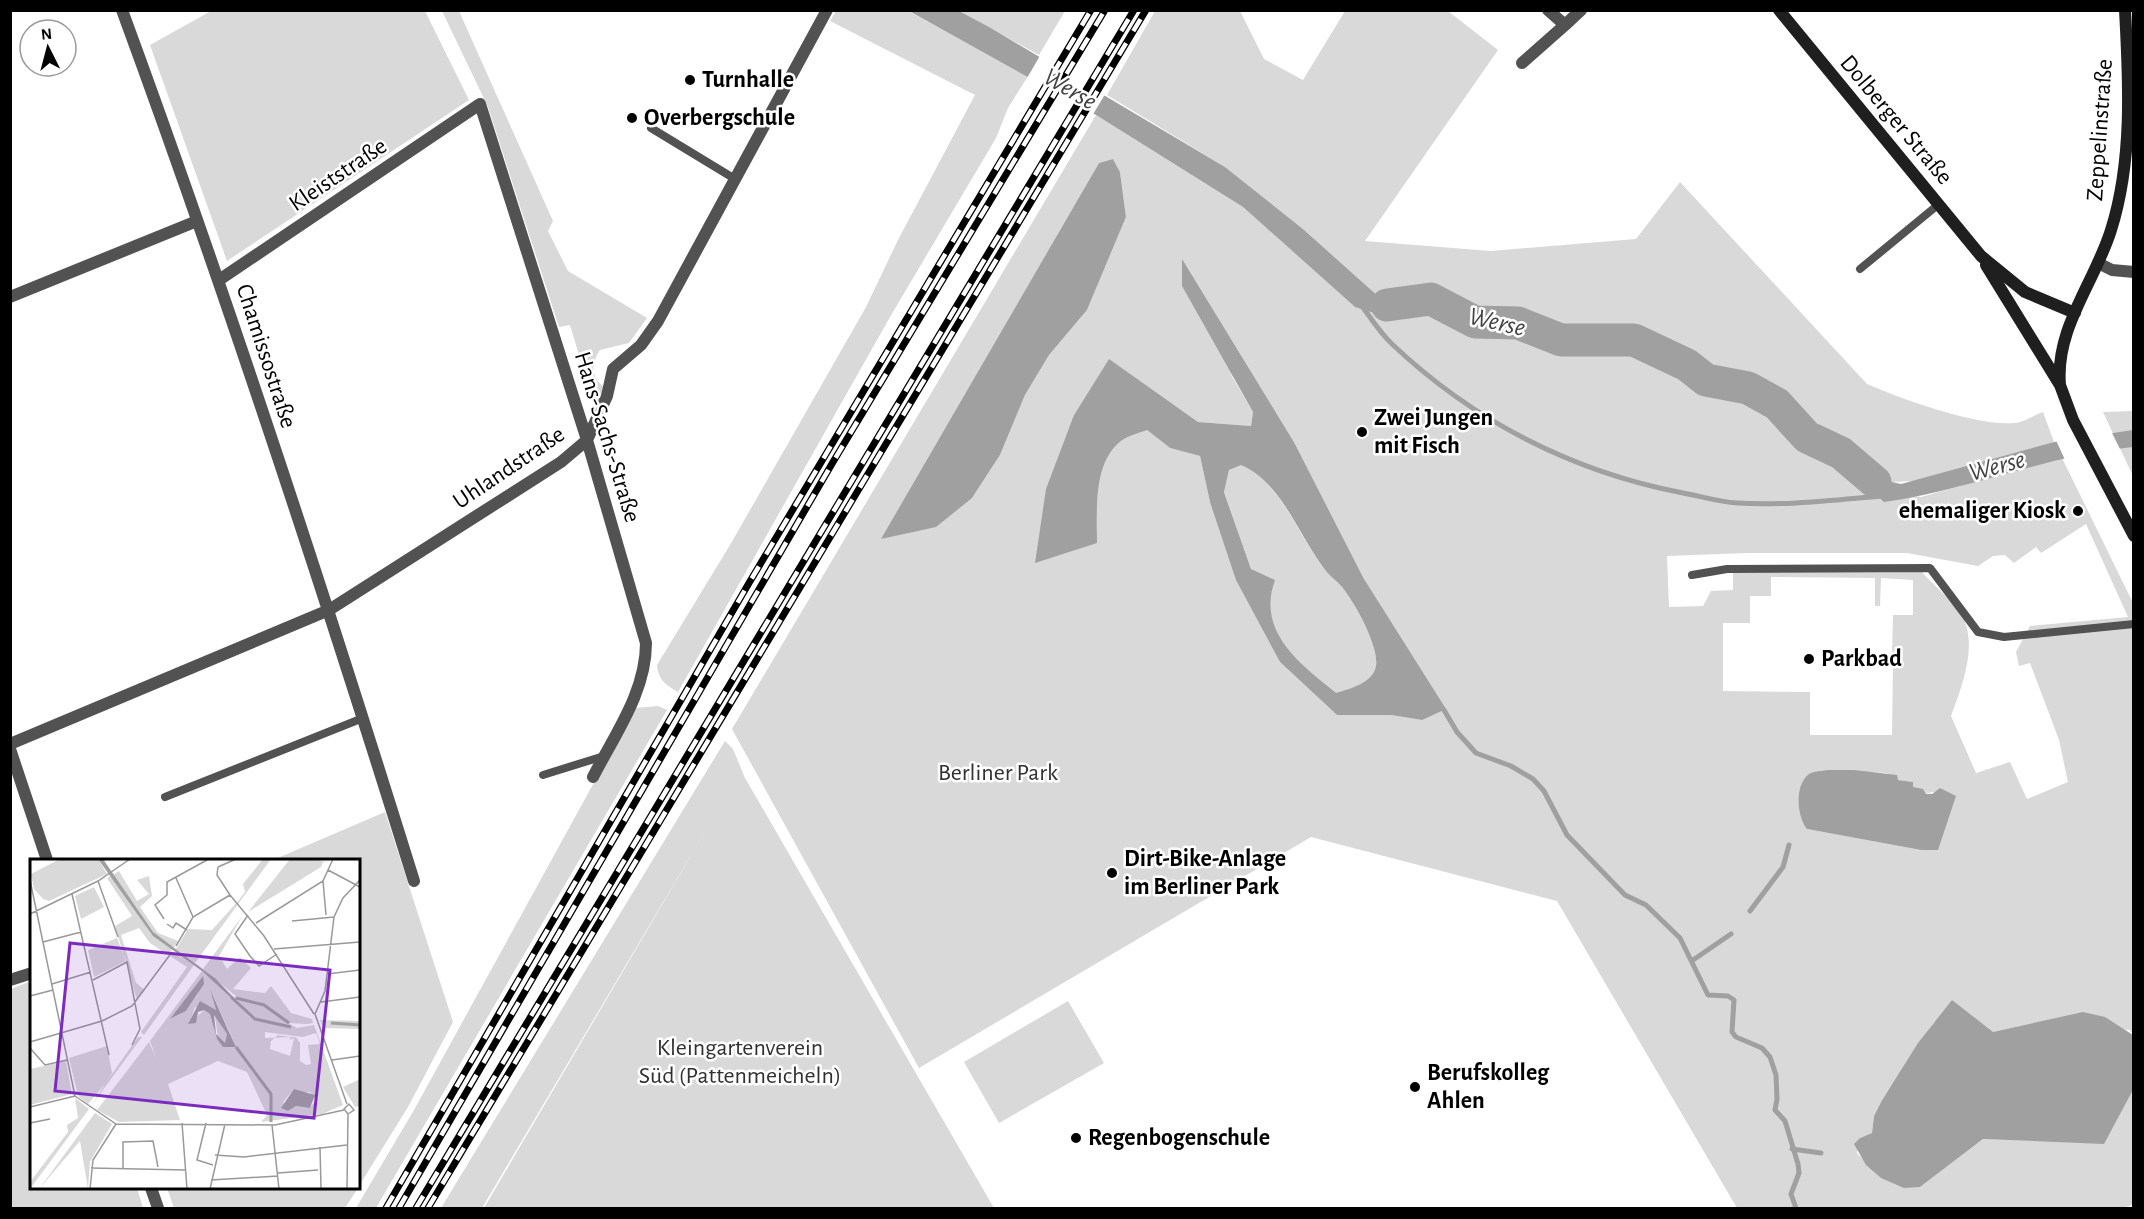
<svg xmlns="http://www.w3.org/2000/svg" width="2144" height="1219" font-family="'Alegreya Sans',sans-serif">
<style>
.green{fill:#d9d9d9;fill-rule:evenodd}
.water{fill:#a0a0a0;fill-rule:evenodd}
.pier{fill:#fff}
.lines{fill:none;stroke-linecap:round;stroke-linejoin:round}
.stream{stroke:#a0a0a0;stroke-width:5}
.river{stroke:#a0a0a0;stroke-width:33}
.lane{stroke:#525252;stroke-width:8}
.street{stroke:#525252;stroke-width:12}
.secondary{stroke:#1f1f1f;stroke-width:12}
.rail-casing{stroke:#000;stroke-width:7}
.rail{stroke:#fff;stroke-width:4.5;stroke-dasharray:14;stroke-linecap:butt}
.poi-dot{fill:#000;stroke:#fff;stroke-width:2}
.labels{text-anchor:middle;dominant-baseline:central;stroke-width:5;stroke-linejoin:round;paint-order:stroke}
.poi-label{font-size:24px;font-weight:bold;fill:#000;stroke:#fff;text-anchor:start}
.street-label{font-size:24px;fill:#000;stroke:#fff}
.park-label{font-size:24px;fill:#303030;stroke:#fff}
.water-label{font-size:26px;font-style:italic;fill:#414141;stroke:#fff}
.inset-river{fill:none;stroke:#a0a0a0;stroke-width:3}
.inset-road{fill:none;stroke:#999;stroke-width:1.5}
.view{fill:#7b2cbf;fill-opacity:0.15;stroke:#7b2cbf;stroke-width:3}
.inset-edge{fill:none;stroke:#000;stroke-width:3}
</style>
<rect width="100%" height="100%" fill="#fff"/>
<path class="green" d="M211,11H425L469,100L227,261L150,45Z
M442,11H459L553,221L548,231L568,271L647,318L629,343L600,350C590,364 591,378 605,388L597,405H594L570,325L559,327L488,107Z
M836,11H908L1028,76L1008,108L996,138L890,317L678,692C666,685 658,680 657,665L730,545L866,307L898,240L975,95L830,21Z
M959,11H1065L1039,55Z
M1155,11H1240L1264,59L1303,80L1345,11H1448L1498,50L1365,241L1491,251L1636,239L1680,182L1867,384C1902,399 1975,426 2013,423C2023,423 2034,415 2043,412L2054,442L1914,481L1892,482L1843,454L1871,490L1921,497L2062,458L2133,603V1035L2130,1030L2036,1023L1993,1032L1934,1022L1881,1102L1874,1116L1872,1133L1860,1138L1857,1153L1881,1178L1920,1187L1983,1139L2104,1143L2133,1090V1205L2122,1208H1737L1557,901L1311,837L919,1068L732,729L1096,115L1243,207L1355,307L1429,300L1379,297L1303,229L1225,167L1107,95ZM1113,159L1120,172L1126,217L1087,310L1049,355L1025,395L1000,455L972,498L882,539L1099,163ZM1109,360L1198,422L1251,426L1253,412L1230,373L1295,444L1364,579L1422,720L1391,715H1337L1280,662L1210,502L1200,456L1170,448L1147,430C1139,433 1128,436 1121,441C1093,463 1097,510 1097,543L1074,415ZM2086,524L2128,617L2030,626L2016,652L2019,666L2030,663L2059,740L2068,782L2027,799L2010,762L1976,773L1951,716C1961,689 1977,648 1964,620C1958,605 1932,584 1921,571L1733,573V590L1711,591L1703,606L1669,607L1667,556L1748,553H1907L1978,566L1993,556L2005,555L2014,563L2036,547L2041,553ZM1771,577L1875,578V606H1880L1881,578L1913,580V615H1893L1892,653H1895V665H1893L1892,735H1810V692L1723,691V623H1750V596H1771ZM1828,770L1886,773L1898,780L1912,782L1913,787L1925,794L1937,791L1921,850L1807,829C1801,810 1795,794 1807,776Z
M2133,411V476L2103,412Z
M1241,464C1281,483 1297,534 1323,567C1328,575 1336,580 1342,587C1355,603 1379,646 1376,666C1373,683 1349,689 1336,694C1311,673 1277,648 1269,615C1267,603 1268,590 1265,577L1251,569L1224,491L1229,470Z
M658,706L667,710L376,1208H356L414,1110L635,708Z
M725,741L733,749L745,778L994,1208H484L710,823L482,1208H441Z
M385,812L453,1022L408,1107L359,1186L358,860H273Z
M31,981L32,1188H137L143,1208H11V989Z
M1068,1001L1104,1063L999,1123L964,1062Z
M167,1188H358L345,1208H174Z"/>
<path class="water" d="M909,11H959L989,27L1225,167L1303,229L1379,297L1387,300L1431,299L1397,312L1381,315L1355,307L1243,207L1096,115Z
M1113,159L1120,172L1126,217L1087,310L1049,355L1025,395L1000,455L972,498L936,527L881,539L1099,163Z
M1182,259L1295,444L1364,579L1446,709L1422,720L1391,715H1337L1280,662L1236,580L1210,502L1200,456L1170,448L1147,430C1139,433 1128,436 1121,441C1093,463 1097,510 1097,543L1035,563L1046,489L1074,415L1109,359L1198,422L1251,426L1253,412L1182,286ZM1241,465C1281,482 1298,534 1323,567C1328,575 1336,580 1342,587C1355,603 1379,646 1376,666C1373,683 1349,689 1336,693C1300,664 1256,632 1275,580L1251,569L1224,492L1229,470Z
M2133,430V447C2048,455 1969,490 1884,502L1871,490L1841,453L1892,482L1901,484L2054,442Z
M1828,770H1854L1897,775L1898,780L1913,782V787L1923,789L1926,794H1932L1940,788L1956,796L1938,850H1921L1807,829C1797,817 1794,785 1809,774C1814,771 1822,771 1828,770Z
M1952,1000L1993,1032L2083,1012L2105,1017L2133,1035V1090L2104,1144L1983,1139L1920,1187L1904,1188L1881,1178L1866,1165L1854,1144L1860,1138L1872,1133L1874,1116L1881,1102L1918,1043Z"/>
<path class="pier" d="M1041,54L1107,91L1092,116L1027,78Z
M2110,429L2121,451L2065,460L2055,438Z"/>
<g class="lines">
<path class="stream" d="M1361,305C1371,318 1380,333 1392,344C1473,421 1573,472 1683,493C1700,496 1719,502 1737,503C1785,506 1834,500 1882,496
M1444,710L1457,732L1476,753L1511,766L1533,779L1544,791L1567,835L1625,895L1646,905L1680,938L1708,995L1728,996L1734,1000L1732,1032L1736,1037L1762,1048L1770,1057L1776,1075L1777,1099L1775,1110L1785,1121L1798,1164L1799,1173L1791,1194L1796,1208
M1750,911L1783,867L1789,845
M1693,960L1731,934
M1792,1149L1821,1153"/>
<path class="river" d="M1387,305L1431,299L1475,322L1518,323L1561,340H1634L1687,365L1706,380L1748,388L1777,404L1807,437L1841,453L1875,482"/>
<path class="lane" d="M651,128L735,179
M1860,269L1939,204
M1692,575L1727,569L1930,568L1978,632L2004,637L2134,624
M543,775L604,756
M165,797L363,718"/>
<path class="street" d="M122,10C228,298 323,589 414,881
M1548,10L1565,25L1581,10
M1522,63L1565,25
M2098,263L2112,270L2134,272
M219,280L480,104L587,440L646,643C646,692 615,734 593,777
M10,297L197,221
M10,744L329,610L561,462L587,440L607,396L613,369L641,345L658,321L827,10
M10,749L47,860
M10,980L32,973
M151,1188L158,1208"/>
<path class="secondary" d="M1779,10L1981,256L2025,292L2075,313
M1986,265L2060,385L2073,420L2134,536
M2060,385C2055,328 2095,282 2111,230C2133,161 2129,82 2125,10"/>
<defs>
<path id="rail" d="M386,1208L749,583L1091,10
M399,1208L833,462L1105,10
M416,1208L1134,10
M428,1208L1146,10"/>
</defs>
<use href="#rail" class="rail-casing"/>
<use href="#rail" class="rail"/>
</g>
<g class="poi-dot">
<circle cx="690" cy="80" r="6"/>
<circle cx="632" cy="118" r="6"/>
<circle cx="1362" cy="432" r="6"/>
<circle cx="2078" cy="511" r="6"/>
<circle cx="1809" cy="659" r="6"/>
<circle cx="1112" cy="873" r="6"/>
<circle cx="1415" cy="1087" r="6"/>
<circle cx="1076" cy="1138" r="6"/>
</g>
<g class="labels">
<g class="poi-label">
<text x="702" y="80">Turnhalle</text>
<text x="644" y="118">Overbergschule</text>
<text x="1374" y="418">Zwei Jungen<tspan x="1374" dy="28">mit Fisch</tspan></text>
<text x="2066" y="511" text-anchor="end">ehemaliger Kiosk</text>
<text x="1821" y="659">Parkbad</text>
<text x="1124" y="859">Dirt-Bike-Anlage<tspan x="1124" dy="28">im Berliner Park</tspan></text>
<text x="1427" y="1073">Berufskolleg<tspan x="1427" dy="28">Ahlen</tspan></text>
<text x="1088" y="1138">Regenbogenschule</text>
</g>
<g class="street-label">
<text transform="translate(1896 120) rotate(50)">Dolberger Straße</text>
<text transform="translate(2100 130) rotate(-86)">Zeppelinstraße</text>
<text transform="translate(338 175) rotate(-34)">Kleiststraße</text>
<text transform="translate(266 356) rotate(72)">Chamissostraße</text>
<text transform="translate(607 437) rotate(73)">Hans-Sachs-Straße</text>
<text transform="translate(509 468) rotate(-34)">Uhlandstraße</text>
</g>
<g class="park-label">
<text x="998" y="773">Berliner Park</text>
<text x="740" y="1048">Kleingartenverein<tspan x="740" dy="28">Süd (Pattenmeicheln)</tspan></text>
</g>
<g class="water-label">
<text transform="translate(1070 89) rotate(31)">Werse</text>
<text transform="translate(1497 322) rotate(13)">Werse</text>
<text transform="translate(1997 466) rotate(-15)">Werse</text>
</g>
</g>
<g transform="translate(30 859)">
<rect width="330" height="330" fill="#fff"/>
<path d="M30,0H68L77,15L19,42L13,40L4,30L1,15ZM233,0H241L165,104L146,90L158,70L182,71L208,42L215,33L213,25ZM260,0H285L299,4L293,3L291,8L218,53ZM89,12L107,42L119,35L107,21L119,17L122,37L110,48L128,74L148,82L138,96L120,84L109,69L91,76L106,124L115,131L107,141L85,67L102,57L77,19ZM64,28L74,48L51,60L45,37ZM213,56L189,97L197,110L210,98L221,109L203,130L235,134L241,127L261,154L282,160L283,164L277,165L258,164L267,169L284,166L313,246L292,255L231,263L237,256L217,213L188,202L138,225L150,261L89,263L67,251L119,183L126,199L120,182L172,112L200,138H207L173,110ZM173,117L168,135L156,152L141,160ZM181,132L191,154L206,188L193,187L187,180L180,154L174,151L159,165L165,148L186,152ZM235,173L273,178L286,174L290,185L278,186L281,205L276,206L270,202V184L266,178L235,179ZM248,176L260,178V181L264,179L260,197L240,190L241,182ZM264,230L268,234L280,233L286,241L280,249L266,247L258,252L253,243ZM87,79L96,102L64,118L58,91ZM144,93L164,106L114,176L111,173L157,108L140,97ZM185,156L197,175L198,183L193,185L188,179ZM290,161L330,162V170L293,169ZM108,178H112L61,247L75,225L58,245L48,237L39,199L77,187L82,214L77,222ZM36,202L42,235L0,246V210ZM330,220V247L325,248L313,228ZM45,239L59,250L0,330V323L38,273L37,266L48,259ZM65,254L82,265L60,303L58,330L50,282L9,330Z" fill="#d9d9d9" fill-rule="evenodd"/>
<path d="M68,0H73L123,73L186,120L203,138H210H200L172,112L123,77ZM173,117L174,125L156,152L140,160ZM180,130L198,171L206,188H193L187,180L180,155L174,151L168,153L166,164L158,165L170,142L186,151ZM184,156L197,175L195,184L186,175ZM264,230L285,236L280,249L266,247L258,252L251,249Z" fill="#a0a0a0" fill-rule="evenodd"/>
<path class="inset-river" d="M201,138L225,160L261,168M206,139L234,146L259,164M301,164L330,166M206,188L241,235V263"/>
<path class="inset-road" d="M188,8L187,16L200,36L234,77L284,155M188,8L206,0M298,11L330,28M146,19L163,58M0,21L45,237M68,22L88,78M293,22L296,56M42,35L79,196M0,55L68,22L100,0M218,56L205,75L220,97L229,107L247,95M134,60L125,46L137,36V23L177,1M262,62L304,58M226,64L293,22L303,0M137,65L143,69L146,64L157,71M13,83L51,73M146,87L163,58L200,36M244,90L330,83M297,115L330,111M63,121L97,103L110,170L102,186M22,125L61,113M0,137L23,131M291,143L330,138M0,183L72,162L102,147L142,93M0,189L15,206L37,201M302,201L330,197M45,237L86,265L245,266L314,251M317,245L285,155L295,132L304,58L313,39L330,21M0,248L45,237M0,264L20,260M152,264L157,330M176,264L167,301L183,306M242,266L249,330M290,288L291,330M185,296L214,298L317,286M61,309L156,311M93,309V283L123,282L128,308M248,314L288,311M181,321L248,317M60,330L63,301L86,265M180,330L195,265M317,330L318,255L314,250L319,245L324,251L318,255"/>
<path class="view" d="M40,84L300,111L284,259L25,232Z"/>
<rect width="330" height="330" class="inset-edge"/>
</g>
<rect width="2144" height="1219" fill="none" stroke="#000000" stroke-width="24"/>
<g transform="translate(48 48) rotate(354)"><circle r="28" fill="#ffffff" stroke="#999999" stroke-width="1.5"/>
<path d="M0-4.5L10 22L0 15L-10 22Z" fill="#000000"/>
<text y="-9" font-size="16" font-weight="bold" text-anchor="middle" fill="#000000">N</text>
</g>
</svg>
